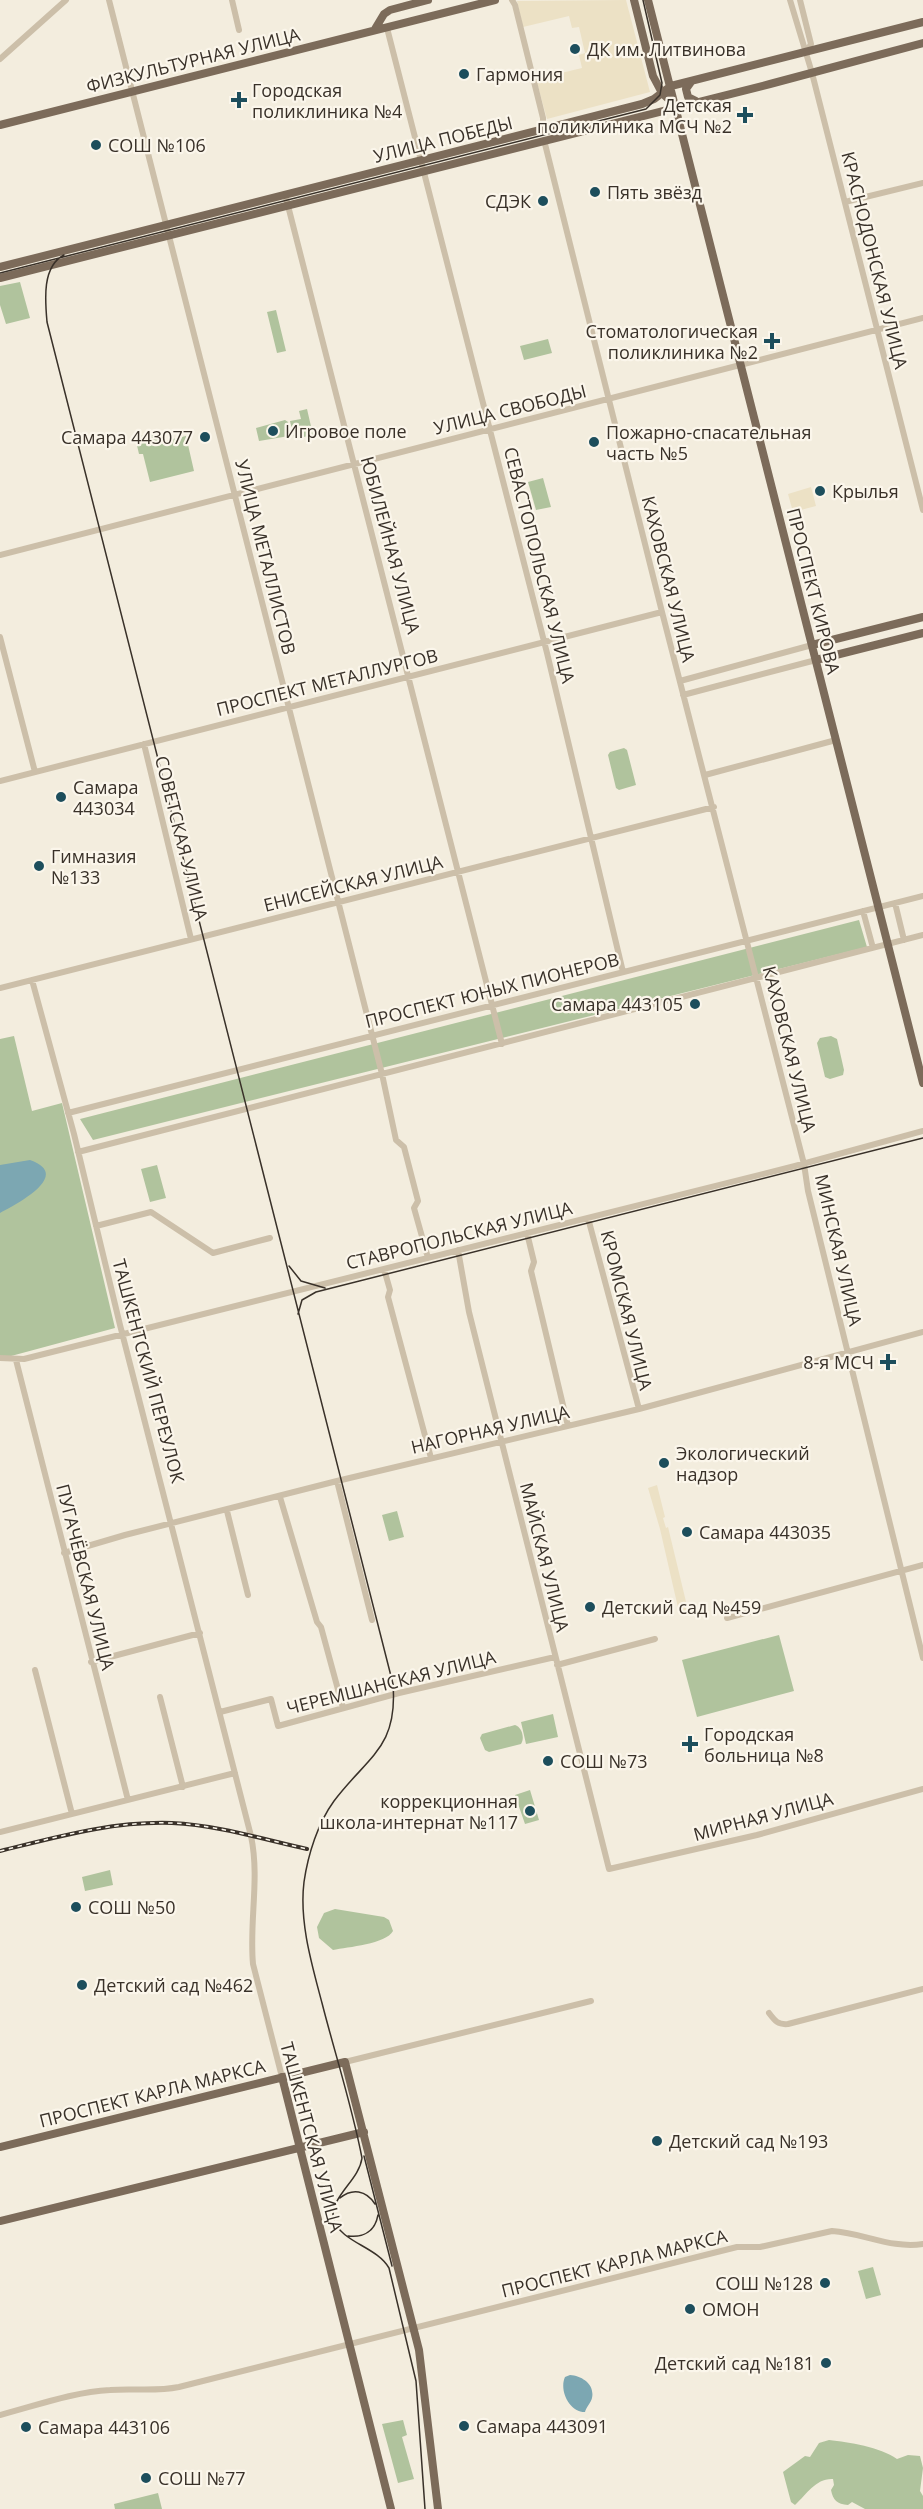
<svg xmlns="http://www.w3.org/2000/svg" width="923" height="2509" font-family="'Open Sans',sans-serif">
<style>
.green{fill:#b0c39d}
.plaza{fill:#ece1c5}
.water{fill:#7ca7b2}
.lines{fill:none;stroke-linecap:round;stroke-linejoin:round}
.minor{stroke:#ccbfa9;stroke-width:6}
.major{stroke:#7c6b5a;stroke-width:8}
.tram{stroke:#393129;stroke-width:1.5}
.rail-casing{stroke:#393129;stroke-width:4}
.rail{stroke:#fbf6eb;stroke-width:1.5;stroke-dasharray:4.5;stroke-linecap:butt}
.poi-dot{fill:#1d4e5c;stroke:#fbf6eb;stroke-width:2}
.labels{text-anchor:middle;dominant-baseline:central;stroke-width:4.5;stroke-linejoin:round;paint-order:stroke}
.poi-label{font-size:18px;fill:#393129;stroke:#fbf6eb;text-anchor:start}
.street-label{font-size:18px;fill:#393129;stroke:#fbf6eb}
</style>
<rect width="100%" height="100%" fill="#f3edde"/>
<path class="green" d="M20,282L30,318L6,324L0,305V286Z
M276,310L286,351L277,353L267,312Z
M548,339L552,353L524,360L520,346Z
M307,409L313,435L294,439L290,421L301,419L299,411Z
M285,420L288,422L290,432L289,436L259,441L256,428Z
M157,432L160,442L186,436L194,471L150,482L143,454H139L135,437Z
M543,478L551,507L536,510L528,482Z
M624,748L627,750L636,785L619,790L616,788L608,755L610,752Z
M859,920L867,947L93,1140L80,1119Z
M14,1036L32,1111L62,1103L115,1328L0,1359V1039Z
M831,1036L837,1039L844,1070L843,1075L830,1079L825,1077L817,1043L820,1038Z
M157,1165L166,1198L150,1202L141,1169Z
M397,1511L404,1537L389,1541L382,1515Z
M779,1635L794,1691L697,1717L682,1660Z
M553,1714L558,1737L526,1744L521,1722Z
M515,1725C522,1727 525,1738 521,1744L489,1752L485,1750L480,1738L482,1734Z
M530,1790L539,1820L525,1824L515,1795Z
M110,1870L113,1885L85,1891L82,1877Z
M335,1909L384,1917L389,1920L393,1931C386,1944 348,1947 333,1950L319,1938L317,1927L324,1913Z
M873,2267L881,2295L866,2299L858,2271Z
M403,2420L407,2435L402,2437L414,2479L398,2483L382,2424Z
M829,2440C849,2442 880,2447 897,2459L908,2455L920,2456L923,2468L920,2491L923,2496V2509H865L852,2502L848,2505C837,2504 833,2500 831,2490L834,2485L833,2479C816,2478 807,2494 795,2505L791,2502L783,2472L805,2456L810,2457L819,2443Z
M158,2493L162,2509H115L114,2504Z"/>
<path class="plaza" d="M626,0L650,92L547,119L536,79L582,68L579,55L585,53L579,27L572,28L569,16L523,27L517,1Z
M811,487L816,506L793,512L788,494Z
M657,1485L665,1517L663,1518L666,1528L668,1527L688,1610L679,1612L660,1529L648,1488Z"/>
<path class="water" d="M30,1160C73,1175 17,1204 0,1213V1165Z
M570,2375C582,2376 595,2384 592,2398C591,2403 586,2407 585,2412C569,2412 559,2390 565,2377Z"/>
<g class="lines">
<path class="minor" d="M109,0L382,1074L396,1140L404,1147L418,1201L414,1208L428,1258
M232,0L239,30
M512,0L515,5L543,118V130
M790,0L812,73L923,510
M800,0L811,44L806,52
M387,28L547,653L623,972
M0,59L66,0
M544,140L662,612L804,1164L808,1191L923,1658
M285,194L502,1044
M845,202L923,183
M0,555L923,318
M0,637L35,772
M680,681L812,645
M683,695L816,660
M144,744L191,939
M705,775L836,740
M0,781L662,612
M895,903L904,940
M863,911L873,948
M32,980L74,1134L120,1325L251,1836C260,1879 249,1921 253,1964L282,2077
M0,988L714,807
M68,1113L923,896
M78,1152L923,935
M588,1218L639,1409
M96,1226L151,1212L213,1253L270,1238
M527,1233L534,1262L531,1271L568,1426
M458,1250L469,1312L609,1869L757,1835L923,1789
M384,1269L390,1290L388,1297L431,1458
M0,1358L24,1359L795,1166L923,1131
M16,1360L128,1800
M337,1481L372,1620
M280,1497L317,1622L321,1627L343,1708
M227,1511L248,1595
M64,1553L125,1535L337,1481L639,1409L923,1332
M727,1618L923,1565
M91,1662L200,1633
M557,1665L655,1639
M35,1670L72,1814
M160,1697L183,1787
M220,1712L271,1699L278,1726L399,1693L555,1657
M0,1832L235,1773
M769,2013C775,2021 778,2025 788,2024L923,1989
M345,2062L591,2001
M0,2415C35,2406 73,2392 110,2390C135,2388 154,2392 179,2387L737,2247H760L832,2231C864,2233 891,2249 923,2244"/>
<path class="major" d="M634,0L653,76L662,93L675,105
M648,0L923,1083
M375,29L384,14L390,10L428,0
M691,82L686,89L688,97L696,101
M0,125L495,0
M0,267L642,104L654,99L671,86L923,22
M0,278L770,84L923,43
M812,645L923,617
M816,660L923,633
M282,2077L391,2509
M0,2147L345,2062L419,2350L438,2509
M0,2221L364,2132"/>
<path class="tram" d="M64,255C42,266 45,300 47,322L393,1684C398,1748 368,1756 334,1801C318,1823 308,1854 304,1882C299,1922 312,1965 322,2003C335,2054 352,2106 362,2158C359,2181 331,2195 333,2219C342,2243 376,2246 389,2268L416,2381L425,2509
M0,273L646,109L660,95L662,83L643,0
M289,1266L301,1281L325,1288
M298,1314L302,1300L316,1292L923,1138
M364,2156L392,2266
M340,2198C352,2188 366,2190 375,2204
M348,2236C364,2238 375,2231 378,2215"/>
<defs>
<path id="rail" d="M0,1851C57,1837 112,1821 172,1823C217,1825 262,1839 307,1849"/>
</defs>
<use href="#rail" class="rail-casing"/>
<use href="#rail" class="rail"/>
</g>
<g class="poi-dot">
<circle cx="575" cy="49" r="6"/>
<circle cx="464" cy="74" r="6"/>
<path d="M236 91h6v6h6v6h-6v6h-6v-6h-6v-6h6z"/>
<path d="M742 106h6v6h6v6h-6v6h-6v-6h-6v-6h6z"/>
<circle cx="96" cy="145" r="6"/>
<circle cx="595" cy="192" r="6"/>
<circle cx="543" cy="201" r="6"/>
<path d="M769 332h6v6h6v6h-6v6h-6v-6h-6v-6h6z"/>
<circle cx="273" cy="431" r="6"/>
<circle cx="205" cy="437" r="6"/>
<circle cx="594" cy="442" r="6"/>
<circle cx="820" cy="491" r="6"/>
<circle cx="61" cy="797" r="6"/>
<circle cx="39" cy="866" r="6"/>
<circle cx="695" cy="1004" r="6"/>
<path d="M885 1353h6v6h6v6h-6v6h-6v-6h-6v-6h6z"/>
<circle cx="664" cy="1463" r="6"/>
<circle cx="687" cy="1532" r="6"/>
<circle cx="590" cy="1607" r="6"/>
<path d="M687 1735h6v6h6v6h-6v6h-6v-6h-6v-6h6z"/>
<circle cx="548" cy="1761" r="6"/>
<circle cx="530" cy="1811" r="6"/>
<circle cx="76" cy="1907" r="6"/>
<circle cx="82" cy="1985" r="6"/>
<circle cx="657" cy="2141" r="6"/>
<circle cx="825" cy="2283" r="6"/>
<circle cx="690" cy="2309" r="6"/>
<circle cx="826" cy="2363" r="6"/>
<circle cx="464" cy="2426" r="6"/>
<circle cx="26" cy="2427" r="6"/>
<circle cx="146" cy="2478" r="6"/>
</g>
<g class="labels">
<g class="poi-label">
<text x="587" y="49">ДК им. Литвинова</text>
<text x="476" y="74">Гармония</text>
<text x="252" y="90">Городская<tspan x="252" dy="21">поликлиника №4</tspan></text>
<text x="732" y="105" text-anchor="end">Детская<tspan x="732" dy="21">поликлиника МСЧ №2</tspan></text>
<text x="108" y="145">СОШ №106</text>
<text x="607" y="192">Пять звёзд</text>
<text x="531" y="201" text-anchor="end">СДЭК</text>
<text x="758" y="331" text-anchor="end">Стоматологическая<tspan x="758" dy="21">поликлиника №2</tspan></text>
<text x="285" y="431">Игровое поле</text>
<text x="606" y="432">Пожарно-спасательная<tspan x="606" dy="21">часть №5</tspan></text>
<text x="193" y="437" text-anchor="end">Самара 443077</text>
<text x="832" y="491">Крылья</text>
<text x="73" y="787">Самара<tspan x="73" dy="21">443034</tspan></text>
<text x="51" y="856">Гимназия<tspan x="51" dy="21">№133</tspan></text>
<text x="683" y="1004" text-anchor="end">Самара 443105</text>
<text x="874" y="1362" text-anchor="end">8-я МСЧ</text>
<text x="676" y="1453">Экологический<tspan x="676" dy="21">надзор</tspan></text>
<text x="699" y="1532">Самара 443035</text>
<text x="602" y="1607">Детский сад №459</text>
<text x="704" y="1734">Городская<tspan x="704" dy="21">больница №8</tspan></text>
<text x="560" y="1761">СОШ №73</text>
<text x="518" y="1801" text-anchor="end">коррекционная<tspan x="518" dy="21">школа-интернат №117</tspan></text>
<text x="88" y="1907">СОШ №50</text>
<text x="94" y="1985">Детский сад №462</text>
<text x="669" y="2141">Детский сад №193</text>
<text x="813" y="2283" text-anchor="end">СОШ №128</text>
<text x="702" y="2309">ОМОН</text>
<text x="814" y="2363" text-anchor="end">Детский сад №181</text>
<text x="476" y="2426">Самара 443091</text>
<text x="38" y="2427">Самара 443106</text>
<text x="158" y="2478">СОШ №77</text>
</g>
<g class="street-label">
<text transform="translate(193 60) rotate(-14)">ФИЗКУЛЬТУРНАЯ УЛИЦА</text>
<text transform="translate(443 139) rotate(-14)">УЛИЦА ПОБЕДЫ</text>
<text transform="translate(875 260) rotate(76)">КРАСНОДОНСКАЯ УЛИЦА</text>
<text transform="translate(510 409) rotate(-14)">УЛИЦА СВОБОДЫ</text>
<text transform="translate(391 545) rotate(75)">ЮБИЛЕЙНАЯ УЛИЦА</text>
<text transform="translate(266 557) rotate(76)">УЛИЦА МЕТАЛЛИСТОВ</text>
<text transform="translate(540 565) rotate(76)">СЕВАСТОПОЛЬСКАЯ УЛИЦА</text>
<text transform="translate(669 579) rotate(76)">КАХОВСКАЯ УЛИЦА</text>
<text transform="translate(814 591) rotate(76)">ПРОСПЕКТ КИРОВА</text>
<text transform="translate(327 682) rotate(-14)">ПРОСПЕКТ МЕТАЛЛУРГОВ</text>
<text transform="translate(182 838) rotate(76)">СОВЕТСКАЯ УЛИЦА</text>
<text transform="translate(353 883) rotate(-14)">ЕНИСЕЙСКАЯ УЛИЦА</text>
<text transform="translate(492 990) rotate(-14)">ПРОСПЕКТ ЮНЫХ ПИОНЕРОВ</text>
<text transform="translate(790 1049) rotate(76)">КАХОВСКАЯ УЛИЦА</text>
<text transform="translate(459 1235) rotate(-14)">СТАВРОПОЛЬСКАЯ УЛИЦА</text>
<text transform="translate(839 1250) rotate(77)">МИНСКАЯ УЛИЦА</text>
<text transform="translate(627 1310) rotate(76)">КРОМСКАЯ УЛИЦА</text>
<text transform="translate(149 1371) rotate(75)">ТАШКЕНТСКИЙ ПЕРЕУЛОК</text>
<text transform="translate(490 1429) rotate(-13)">НАГОРНАЯ УЛИЦА</text>
<text transform="translate(545 1557) rotate(76)">МАЙСКАЯ УЛИЦА</text>
<text transform="translate(86 1577) rotate(76)">ПУГАЧЁВСКАЯ УЛИЦА</text>
<text transform="translate(391 1682) rotate(-14)">ЧЕРЕМШАНСКАЯ УЛИЦА</text>
<text transform="translate(763 1816) rotate(-15)">МИРНАЯ УЛИЦА</text>
<text transform="translate(152 2093) rotate(-14)">ПРОСПЕКТ КАРЛА МАРКСА</text>
<text transform="translate(312 2137) rotate(75)">ТАШКЕНТСКАЯ УЛИЦА</text>
<text transform="translate(614 2263) rotate(-14)">ПРОСПЕКТ КАРЛА МАРКСА</text>
</g>
</g>
</svg>
